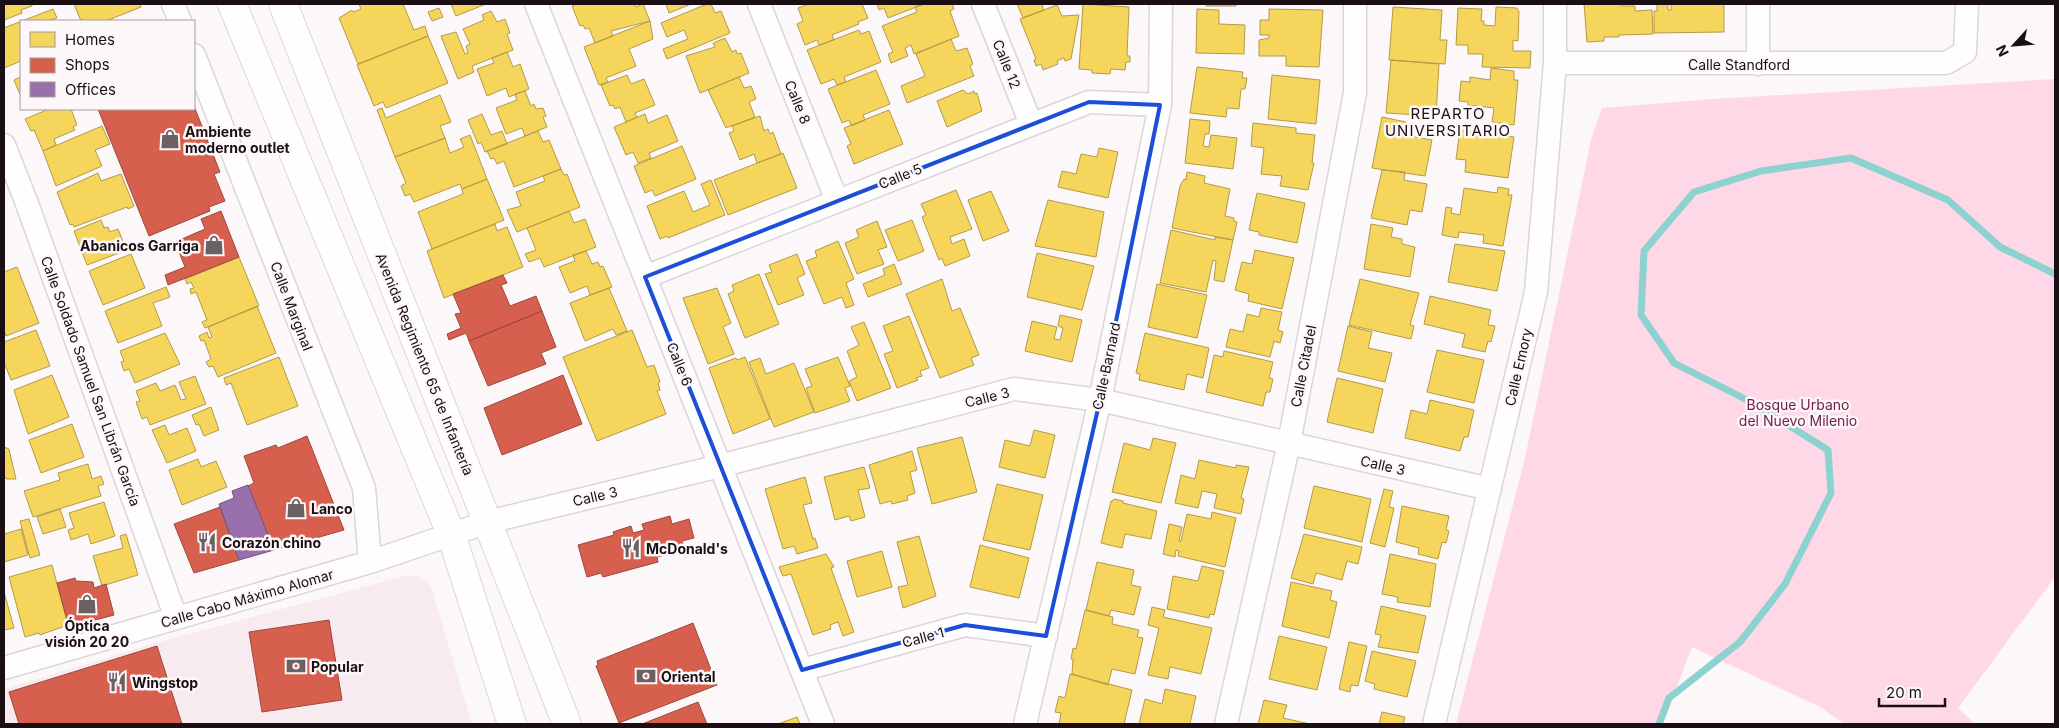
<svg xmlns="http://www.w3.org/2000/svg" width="2059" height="728" font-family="Inter,sans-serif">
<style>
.built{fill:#f8ebf0}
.green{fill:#fed8e7}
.homes{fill:#f6d55c;stroke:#b49a46}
.shops{fill:#d6604d;stroke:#9e483c}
.offices{fill:#9970ab;stroke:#73537e}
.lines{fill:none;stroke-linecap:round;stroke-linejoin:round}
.stream{stroke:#8bd2d0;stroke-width:7}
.minor-casing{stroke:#ddd4d8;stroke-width:25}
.highway-casing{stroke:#ddd4d8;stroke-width:30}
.minor{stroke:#fffefe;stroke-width:22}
.highway{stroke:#fffefe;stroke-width:28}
.marked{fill:none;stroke:#1d4ed8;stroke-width:4;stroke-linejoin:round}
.labels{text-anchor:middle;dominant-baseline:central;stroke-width:5;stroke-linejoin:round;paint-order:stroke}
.street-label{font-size:14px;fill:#1a1014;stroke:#fdf7f9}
.poi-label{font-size:14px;font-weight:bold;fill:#1a1014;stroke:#fdf7f9;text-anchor:start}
.park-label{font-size:14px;fill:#701b48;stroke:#fdf7f9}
.neighbourhood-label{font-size:15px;letter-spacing:1px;fill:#1a1014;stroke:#fdf7f9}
</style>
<rect width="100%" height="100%" fill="#fcf8fa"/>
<path class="built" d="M405,576H419L431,586L472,724H4V689L155,643Z"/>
<path class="green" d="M2055,79V577L1958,708L1975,724H1844L1822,708L1692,647L1663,724H1456L1525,458L1591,140L1602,108L1712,99Z"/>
<path class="homes" d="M4,4H32V6L21,10L22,13L4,20Z
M74,4H140L141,7L106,21H81Z
M359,4H403L414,30L425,26L428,36L358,64L339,18L352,10L353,12L361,9Z
M451,4H486L456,16Z
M577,4H634L636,7L643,4L650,21L611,31L613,36L595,43L589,28L585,29L583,25L580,26L572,6Z
M666,4H691L669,13Z
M707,4H711L715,13L721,11L730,33L667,59L663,49L688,39L684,30L667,37L661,23Z
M809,4H862L868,18L858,22L859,24L832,35L834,40L819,45L817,40L805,45L797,24L803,21L798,8Z
M877,4H924L888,18L884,8L879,10Z
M924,4H952L954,9L950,11L959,36L914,54L911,45L905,48L908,56L891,63L888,54L893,52L882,26L917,12L915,7Z
M1017,4H1045L1042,5L1044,10L1023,18Z
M1083,4L1129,7L1127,56H1130V62H1126L1125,70L1111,69L1110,74L1092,73V70L1079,69Z
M1206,4H1236V6H1206Z
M1584,4H1621V6H1635V11L1652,10L1653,34L1619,35V37H1604V41L1587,42Z
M1657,4H1668V10H1671V4H1724V32L1654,33V11H1657Z
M1057,5L1062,16L1079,15L1071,59L1065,61L1064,58L1057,61L1058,64L1043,70L1041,64L1036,66L1034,60L1036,59L1020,19Z
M1393,7L1442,10L1440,40H1447L1445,64L1389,60Z
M1496,7L1517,8L1519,12L1518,41L1513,40V51H1531L1530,68L1482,67L1483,54H1468V45H1456L1458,8L1482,9L1481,21H1484V25L1495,26Z
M439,8L443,17L432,21L428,12Z
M53,9L57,18L47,21H21V61L4,68V28Z
M1197,9L1219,10V24L1245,25L1244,54L1196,53Z
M1269,9L1323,10L1319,67L1286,66V56H1259V40L1269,38V35H1260V20H1269Z
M491,11L497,22L505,19L510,33L507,34L513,50L472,66L474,72L458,79L441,36L456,32L465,54L468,53L466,46L470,44L463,29L484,20L482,15Z
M650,21L653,39L629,49L636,66L606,78L608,82L599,85L584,47Z
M859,30L861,34L869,31L881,62L844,77L846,82L837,85L834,79L821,84L807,50Z
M428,36L448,83L386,108L383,102L374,106L357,65Z
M725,38L732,52L736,50L737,54L741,53L749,73L700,93L686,56L715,47L713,43Z
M951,39L956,51L967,48L973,64L970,66L974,76L907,103L901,86L925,76L916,54Z
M507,52L513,67L520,64L529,89L509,97L506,88L487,96L477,69L494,63L492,58Z
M1391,60L1439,64L1436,116L1386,113Z
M1197,67L1243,72L1242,78H1247L1245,89H1241L1239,109L1227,108L1226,117L1190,113Z
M1491,68L1514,71V80H1518L1514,125L1492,122L1494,108L1468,105V102L1459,101L1461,81L1470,82V77L1490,80Z
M876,70L890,104L863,115L865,120L851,126L849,120L842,123L828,89Z
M627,75L631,84L644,79L655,105L635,113L637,117L626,122L620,107L615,109L613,105L610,106L601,85Z
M1272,75L1320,80L1316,124L1268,119Z
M21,77V97L14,80Z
M739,77L744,88L751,86L756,99L749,102L755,117L726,128L708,90Z
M963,90L968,94L974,91L975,94L977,93L982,111L947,127L937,101Z
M525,91L531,106L534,104L536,109L543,108L546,116L543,117L547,127L525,136L522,128L506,134L496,108L517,100L515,94Z
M440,95L451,122L440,126L445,138L395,157L377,110L382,108L386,118Z
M49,109H71L77,125L73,127L75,130L54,139L56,145L43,151L34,130L31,131L25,119Z
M889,110L903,144L854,164L847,146L851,144L844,128Z
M482,114L491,135L502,131L507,144L485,152L481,142L478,144L468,120Z
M645,114L648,123L667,115L678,141L649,153L651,158L638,163L633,152L626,155L614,127Z
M760,116L764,131L768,129L770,134L773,132L781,154L757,163L754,154L740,160L729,133L734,131L732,126Z
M1382,117L1406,122L1404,135L1432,140L1425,176L1372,168Z
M1190,119L1210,121L1209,134H1205L1203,146L1209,147L1211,135L1237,138L1233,169L1185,163Z
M1253,123L1296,128V133L1315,135L1312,163H1314L1308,190L1280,186L1282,176L1261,174L1264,148L1251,146Z
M102,126L110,144L95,150L102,166L56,186L43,151Z
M1460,130L1514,137L1508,178L1465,172L1466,160L1456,159Z
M538,131L543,142L549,140L561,169L514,187L504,161L497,164L494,158L491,159L487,151Z
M470,135L487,179L462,189L460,184L414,202L410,194L405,196L401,186L406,183L395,157L445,138L450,153L464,147L460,139Z
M682,146L696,179L655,196L652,190L645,193L634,166Z
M1099,148L1118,152L1108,198L1058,187L1062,171L1076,174L1081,154L1097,157Z
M783,153L797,188L728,215L714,180Z
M561,169L564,175L567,174L580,207L517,232L507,210L521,206L516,192L545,181L543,176Z
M1382,170L1405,172L1404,180L1427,184L1422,212L1410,210L1407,225L1371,218Z
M1187,172L1205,176L1204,183L1230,189L1225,216L1234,218V221L1237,222L1233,240L1172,228L1180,186L1184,179L1186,180Z
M98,173L101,181L121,174L134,206L128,209L127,207L74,227L73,224L70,225L57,192Z
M487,179L504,220L432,249L418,212L463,194L462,189Z
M711,180L725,215L668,238L667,236L660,239L647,206L684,191L693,212L710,205L701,184Z
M1498,187L1509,189L1508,195H1512L1503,246L1483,243L1484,235L1459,232L1458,238L1442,235L1446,207L1452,208L1451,213L1460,215L1464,188L1497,193Z
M956,190L972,229L950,237L952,244L964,239L970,256L945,266L942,258L939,260L922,217L926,215L921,204Z
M991,191L1009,231L983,241L968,200Z
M1257,193L1305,203L1297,243L1259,235V232L1249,230Z
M1048,200L1104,212L1096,257L1035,246Z
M569,211L574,223L585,219L596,247L544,267L540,258L529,262L525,254L536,250L527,228Z
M101,220L104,228L108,227L110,232L118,229L125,246L117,249L119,253L87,265L74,231Z
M912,220L924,251L898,261L885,230Z
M877,221L887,247L878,250L884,264L857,274L845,243L859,237L856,230Z
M495,224L497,231L507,227L523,267L444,298L427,251Z
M1371,224L1393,228L1391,237L1402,239V244L1415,247L1410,277L1364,269Z
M1171,230L1215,240V237L1233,240L1224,282L1214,280L1216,261L1213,260L1206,292L1160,283Z
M838,241L854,279L846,283L854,305L846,308L842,297L824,304L806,261L817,257L815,251Z
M1455,244L1505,251L1497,291L1448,282Z
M1255,250L1294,258L1282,309L1248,301L1249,294L1235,290L1242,262L1252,264Z
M586,251L592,264L598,262L600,267L603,266L612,287L590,295L587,286L570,293L559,267L575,261L573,255Z
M1037,253L1094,266L1082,310L1027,297Z
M131,254L145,288L103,305L89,271Z
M797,254L805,274L797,278L804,295L778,305L765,274L772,272L769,265Z
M239,257L259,306L205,328L202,322L207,320L196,292L191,294L190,289L194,288L191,282L187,284L185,279Z
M894,264L902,284L868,297L863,284L885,275L883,269Z
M17,267L39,323L6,336L4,330V272Z
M759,274L779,324L745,338L728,294L734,291L732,285Z
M942,279L952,311L960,308L979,355L971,358L974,365L940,378L906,294Z
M1360,279L1419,293L1410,325L1414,326L1411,339L1349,325Z
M1157,284L1207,295L1197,338L1148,327Z
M166,287L170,297L153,303L162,326L118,343L105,311Z
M609,288L627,331L616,335L613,329L585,341L570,303Z
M717,288L731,323L723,327L734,354L708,364L683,298Z
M1430,296L1491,310L1488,325L1495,326L1491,342L1488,341L1485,352L1462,347L1465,334L1424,324Z
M257,306L276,353L218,377L213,366L209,367L206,362L211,359L204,340L201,341L199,336L207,332L209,338L212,337L208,327Z
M1261,308L1282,312L1278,330L1283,332L1280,343L1274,341L1270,357L1226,347L1230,329L1243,332L1247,314L1259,317Z
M1060,315L1082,320L1072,362L1025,351L1032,321L1057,327L1054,339L1060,340L1063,328L1058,326Z
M909,316L929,368L920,371L922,376L916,378L918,380L897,388L884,354L893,351L883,326Z
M864,322L891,388L857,401L849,381L857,377L847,351L859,345L851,327Z
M1348,326L1372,332L1368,348L1392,353L1385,382L1338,371Z
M36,330L50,366L11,380L4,362V342Z
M632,330L647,367L654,365L660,382L658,383L660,390L657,391L666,414L597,441L563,357Z
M165,333L180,364L135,383L129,369L124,371L121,362L124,361L120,351Z
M1145,333L1209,348L1203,378L1187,374L1184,390L1139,380L1140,374L1136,373Z
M1437,350L1484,360L1474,403L1427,392Z
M1224,351L1273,362L1269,378L1273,379L1270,392H1266L1263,406L1206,392L1214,355L1223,357Z
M279,357L298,406L247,425L231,383L226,385L224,378Z
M745,357L770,419L733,434L709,368L736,358L737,360Z
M838,357L850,386L845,388L850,401L815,413L806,388L812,386L805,369Z
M760,358L766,374L794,363L814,412L774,427L749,362Z
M52,375L69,417L28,434L14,390Z
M195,376L206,404L150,425L147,417L142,419L136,402L140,401L136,391L156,383L160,391L175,385L181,400L186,399L179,382Z
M1337,378L1383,389L1373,433L1327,422Z
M1430,400L1474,410L1468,437H1464L1460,451L1405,438L1411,410L1427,414Z
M211,407L219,430L204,436L199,424L196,425L192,415Z
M72,424L84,457L41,473L29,440Z
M165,425L169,435L187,428L196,451L167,463L152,430Z
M1034,430L1055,435L1045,478L999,467L1005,440L1030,446Z
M962,437L977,492L932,504L917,448Z
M1153,438L1176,443L1161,503L1112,492L1124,443L1150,450Z
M4,447L9,449L16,479H6L4,475Z
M912,451L917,470L910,472L915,493L907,496L908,500L892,504L891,501L880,504L869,465Z
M198,459L201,467L216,461L227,487L182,505L169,470Z
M1199,460L1236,468V465L1249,467L1241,498L1244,499L1241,514L1214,508L1217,494L1202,491L1198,508L1175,503L1181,475L1195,479Z
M88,464L92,479L101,476L104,484L98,486L101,496L33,517L24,491L60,480L58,473Z
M864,467L870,488L858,490L865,517L851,521L849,516L835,520L824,477Z
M805,477L812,503L803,505L813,539L815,538L818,548L797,554L794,546L783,549L765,489Z
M997,484L1043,495L1030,550L983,540Z
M1314,486L1371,499L1362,542L1304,528Z
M1384,489L1393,491L1389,507L1394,508L1385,547L1370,543Z
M1114,499L1123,501V503L1157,511L1151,539L1125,534L1122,548L1101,543L1111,501H1113Z
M104,502L115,536L91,544L88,534L71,540L68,530L74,528L69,513Z
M1402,506L1449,516L1446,530L1449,531L1446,543L1442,542L1438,559L1418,554L1419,548L1396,542Z
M60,509L66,527L43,534L37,517Z
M1212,512L1236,518L1225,567L1178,556L1179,551L1176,550L1175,557L1163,554L1169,524L1182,527L1179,541H1181L1187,514L1211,519Z
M29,519L40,555L30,558L20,521Z
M21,529L28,555L4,562V534Z
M126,534L138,575L102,586L93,556L123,548L120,536Z
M1304,534L1362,547L1358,564L1347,561L1342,580L1316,573L1313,584L1291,578Z
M919,536L936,596L903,608L898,587L908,585L897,542Z
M980,545L1029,558L1019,598L970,587Z
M882,551L892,587L857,597L847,561Z
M826,554L834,567L831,568L854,632L843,636L838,622L830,625L831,629L813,635L791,574L783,576L779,567Z
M1390,554L1436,564L1430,607L1397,602L1398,597L1382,594Z
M1097,562L1134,570L1131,585L1141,587L1134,615L1111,610L1109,616L1086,610Z
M52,565L68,625L40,635L39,633L25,637L9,577Z
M1202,566L1224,571L1214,615L1210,614L1209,618L1167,609L1173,576L1198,581Z
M1291,582L1332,591L1330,600L1337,602L1329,638L1282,626Z
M4,592L14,628L4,630Z
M1381,606L1426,616L1418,653L1378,647L1381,635L1375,634Z
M1152,607L1165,610L1163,617L1212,628L1201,674L1170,667L1168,679L1148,675L1159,628L1148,625Z
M1085,610L1113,617L1112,624L1139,630L1137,637L1143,638L1135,674L1112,669L1108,685L1072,674L1073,659H1071L1073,648L1076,649Z
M1279,636L1327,647L1317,690L1269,679Z
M1349,642L1367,646L1358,686L1351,685L1350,692L1339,689Z
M1372,651L1416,661L1407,697L1374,689L1375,684L1365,681Z
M1070,674L1132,690L1124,724H1059L1061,713L1055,712L1059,696L1065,698Z
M1165,689L1196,696L1190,724H1139L1145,699L1162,704Z
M1264,700L1287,705L1283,718L1310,724H1258Z
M1382,712L1405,717L1403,724H1379Z
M797,717L800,724H778Z"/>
<path class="shops" d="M194,106L220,172L214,174L225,201L209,207L210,211L149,236L98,109H194Z
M221,211L239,257L168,285L165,275L185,267L175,242L205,229L201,219Z
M503,275L507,283L501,285L510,306L536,296L542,311L469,341L466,333L449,340L447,334L461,328L455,314L461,313L453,294Z
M542,311L556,347L541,353L546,364L488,386L469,341Z
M563,375L582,424L502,455L484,408Z
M307,436L344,530L274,550L248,486L254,483L244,456L276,445L278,448Z
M220,507L239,560L194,573L174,524Z
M670,516L672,524L689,519L694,538L682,541L685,550L657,557L658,562L603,577L601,573L587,577L578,545L614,535L613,532L631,526L633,533L644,530L642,524Z
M75,578L76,581L93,582L94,588L106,584L114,615L69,627L57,583Z
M329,620L342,700L262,712L249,632Z
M693,623L717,685L619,723L596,666L598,665L597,661Z
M157,646L182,724H19L9,692Z
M698,702L707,724H642Z"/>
<path class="offices" d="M248,485L274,550L239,560L219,504L234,498L232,491Z"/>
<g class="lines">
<path class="stream" d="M1659,724L1669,698L1740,642L1785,584L1831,493L1828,450L1753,403L1674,363L1641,315L1644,251L1694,192L1761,171L1851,158L1948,200L2000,247L2055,274"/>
<defs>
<path id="minor" d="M173,4L180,21
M536,4L823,724
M759,4L837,201
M983,4L1031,124
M1758,4V64
M194,55L364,488L370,562
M1555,63H1946L1965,52L1967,4
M4,145L26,201L176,618
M645,277L1089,102L1160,105
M4,668L370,562L488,522L720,466L1014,389L1100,400L1490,489
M802,670L965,625L1046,636
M1025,724L1100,400L1160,105L1161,4
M1226,724L1289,443L1355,93V4
M1434,724L1536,292L1555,63V4"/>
<path id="highway" d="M232,4L451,534L512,724
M283,4L567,724"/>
</defs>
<use href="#minor" class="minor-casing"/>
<use href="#highway" class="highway-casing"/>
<use href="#minor" class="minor"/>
<use href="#highway" class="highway"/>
</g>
<path class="marked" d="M1089,102L1160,105L1100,400L1046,636L965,625L802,670L645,277Z"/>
<defs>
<symbol id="shop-bare" viewBox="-9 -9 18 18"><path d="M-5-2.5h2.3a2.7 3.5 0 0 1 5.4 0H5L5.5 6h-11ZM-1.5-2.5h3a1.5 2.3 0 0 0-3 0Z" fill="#696164" stroke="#fdf7f9" stroke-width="2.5" paint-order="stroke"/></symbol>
<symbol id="restaurant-bare" viewBox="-9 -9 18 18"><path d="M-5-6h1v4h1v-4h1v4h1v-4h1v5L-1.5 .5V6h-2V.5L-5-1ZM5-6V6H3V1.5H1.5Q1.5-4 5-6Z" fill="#696164" stroke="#fdf7f9" stroke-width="2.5" paint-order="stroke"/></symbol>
<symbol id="bank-bare" viewBox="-9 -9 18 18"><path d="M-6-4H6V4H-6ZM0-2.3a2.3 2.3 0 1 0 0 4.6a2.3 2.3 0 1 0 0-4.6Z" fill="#696164" stroke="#fdf7f9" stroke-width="2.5" paint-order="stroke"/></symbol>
</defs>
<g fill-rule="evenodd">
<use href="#shop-bare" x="156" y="125" width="28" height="28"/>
<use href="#shop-bare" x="200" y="231" width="28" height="28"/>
<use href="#shop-bare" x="282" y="494" width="28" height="28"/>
<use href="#restaurant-bare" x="193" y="528" width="28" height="28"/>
<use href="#restaurant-bare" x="617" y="534" width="28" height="28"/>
<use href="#shop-bare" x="73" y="590" width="28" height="28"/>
<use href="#bank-bare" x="282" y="652" width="28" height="28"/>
<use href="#bank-bare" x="632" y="662" width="28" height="28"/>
<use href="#restaurant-bare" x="103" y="668" width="28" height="28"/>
</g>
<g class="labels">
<g class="street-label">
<text transform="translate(1007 64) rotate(68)">Calle 12</text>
<text x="1739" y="64">Calle Standford</text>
<text transform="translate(798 102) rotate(68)">Calle 8</text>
<text transform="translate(900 176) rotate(-22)">Calle 5</text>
<text transform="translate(292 306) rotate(69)">Calle Marginal</text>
<text transform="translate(425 364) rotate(68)">Avenida Regimiento 65 de Infantería</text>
<text transform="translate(680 364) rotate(68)">Calle 6</text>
<text transform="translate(1106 366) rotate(-78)">Calle Barnard</text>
<text transform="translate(1303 366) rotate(-79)">Calle Citadel</text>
<text transform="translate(1518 367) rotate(-77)">Calle Emory</text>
<text transform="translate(91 381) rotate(70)">Calle Soldado Samuel San Librán García</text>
<text transform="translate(987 397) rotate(-14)">Calle 3</text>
<text transform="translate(1383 465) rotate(13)">Calle 3</text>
<text transform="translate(595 496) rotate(-13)">Calle 3</text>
<text transform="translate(247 598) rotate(-16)">Calle Cabo Máximo Alomar</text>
<text transform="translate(923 637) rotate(-15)">Calle 1</text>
</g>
<g class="poi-label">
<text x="185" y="131">Ambiente<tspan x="185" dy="16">moderno outlet</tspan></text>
<text x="199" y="245" text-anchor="end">Abanicos Garriga</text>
<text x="311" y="508">Lanco</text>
<text x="222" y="542">Corazón chino</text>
<text x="646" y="548">McDonald's</text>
<text x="87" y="625" text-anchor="middle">Óptica<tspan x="87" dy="16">visión 20 20</tspan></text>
<text x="311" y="666">Popular</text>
<text x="661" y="676">Oriental</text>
<text x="132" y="682">Wingstop</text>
</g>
<g class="park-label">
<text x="1798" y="404">Bosque Urbano<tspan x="1798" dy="16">del Nuevo Milenio</tspan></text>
</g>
<g class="neighbourhood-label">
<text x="1448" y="113">REPARTO<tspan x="1448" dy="17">UNIVERSITARIO</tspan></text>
</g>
</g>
<rect width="2059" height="728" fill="none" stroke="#1a1014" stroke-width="10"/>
<rect x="20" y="20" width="175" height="90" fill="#fdf7f9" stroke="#a29b9d"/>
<rect x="30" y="32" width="25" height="15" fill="#f6d55c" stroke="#a29b9d"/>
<text x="65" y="45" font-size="15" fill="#1a1014">Homes</text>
<rect x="30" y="58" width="25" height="15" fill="#d6604d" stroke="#a29b9d"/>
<text x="65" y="70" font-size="15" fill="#1a1014">Shops</text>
<rect x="30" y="82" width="25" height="15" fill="#9970ab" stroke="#a29b9d"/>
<text x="65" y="95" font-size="15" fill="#1a1014">Offices</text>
<g transform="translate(2014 45) rotate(244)" stroke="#fdf7f9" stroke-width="4" paint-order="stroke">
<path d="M0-4L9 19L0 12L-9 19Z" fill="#1a1014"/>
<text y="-8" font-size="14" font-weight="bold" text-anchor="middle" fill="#1a1014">N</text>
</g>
<path d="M1879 698v8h66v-8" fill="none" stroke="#1a1014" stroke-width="2.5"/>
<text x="1886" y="698" font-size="15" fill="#1a1014" stroke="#fdf7f9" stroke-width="4" paint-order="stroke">20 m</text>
</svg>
